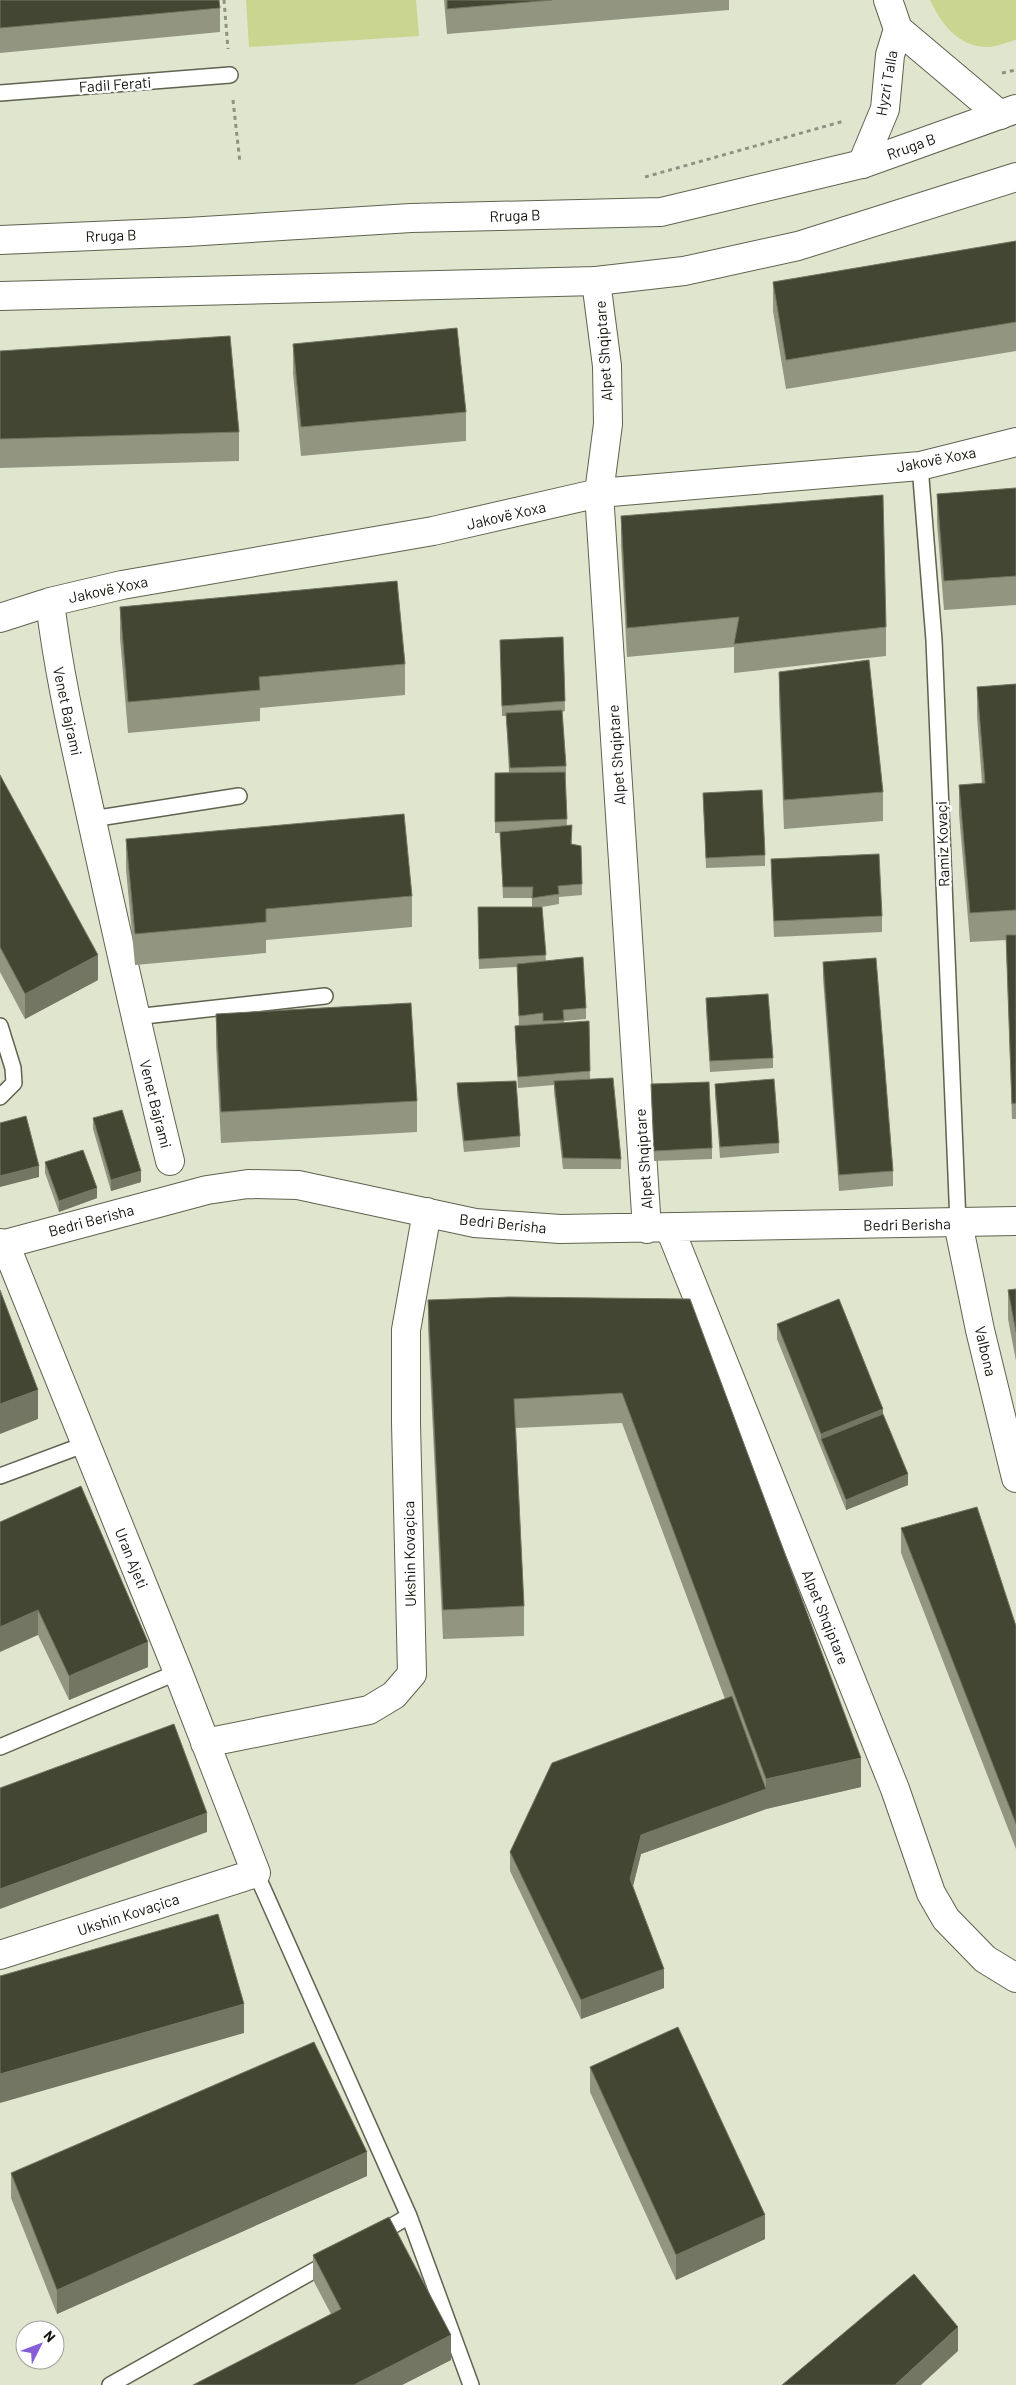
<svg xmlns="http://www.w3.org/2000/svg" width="1016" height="2385" font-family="Barlow,sans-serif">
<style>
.green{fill:#cad590}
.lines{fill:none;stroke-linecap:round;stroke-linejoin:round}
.service-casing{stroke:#5f634f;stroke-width:18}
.minor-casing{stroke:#5f634f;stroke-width:30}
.secondary-casing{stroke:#5f634f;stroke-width:30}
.path{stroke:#8e9281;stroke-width:3;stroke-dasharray:4 4;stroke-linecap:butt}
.service{stroke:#fff;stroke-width:15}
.minor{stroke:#fff;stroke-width:28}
.secondary{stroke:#fff;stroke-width:28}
.wall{fill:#929680}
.shaded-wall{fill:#727662}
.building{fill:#434633;stroke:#727662}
.labels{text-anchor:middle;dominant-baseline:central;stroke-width:5;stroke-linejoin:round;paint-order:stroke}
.street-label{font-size:15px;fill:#13140c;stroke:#fff}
</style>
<rect width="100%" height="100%" fill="#e0e5ce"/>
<path class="green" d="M246,0H416L419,36L249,47Z
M930,0H1016V40C1008,42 998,46 990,47C959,48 942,25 930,0Z"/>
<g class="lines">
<defs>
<path id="service" d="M0,93L230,75
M920,466L934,640L958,1223
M92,819L239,796
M135,1017L325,996
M0,1026L13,1068L14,1083L0,1097
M0,1476L86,1444
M0,1747L178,1672
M256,1873L409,2216L471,2385
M377,2235L409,2216
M110,2385L331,2261"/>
<path id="minor" d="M888,0L898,29L1000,115
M862,164L885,109L890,55L898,29
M596,281L607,366L608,424L599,493L647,1229
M50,602C59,677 76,748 92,821C117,935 142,1048 170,1161
M0,618L50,602L122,585L433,531L599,493L920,466L1016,442
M958,1223L980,1330L1016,1478
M670,1229L895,1789L931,1893L946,1919L985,1959L1016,1978
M0,1243L5,1244L207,1190L248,1184L298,1185L475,1223L560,1229L1016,1221
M205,1743L369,1710L394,1695L412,1674L406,1423V1330L427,1212
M0,1955L256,1873L178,1672L5,1244"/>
<path id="secondary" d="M0,240L187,232L411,218L661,212L862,164L1016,109
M0,296L596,281L684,271L798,246L1016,177"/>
</defs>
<use href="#service" class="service-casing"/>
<use href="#minor" class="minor-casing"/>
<use href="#secondary" class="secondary-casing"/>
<path class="path" d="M224,0L228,49
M1002,73L1016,70
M233,100L240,163
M645,177L844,121"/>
<use href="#service" class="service"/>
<use href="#minor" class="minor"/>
<use href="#secondary" class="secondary"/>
</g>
<path class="wall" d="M0,0L220,8V32L0,53Z
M444,0H729V10L447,34Z
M1016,241V351L786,389L773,311V282Z
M293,344L466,412V441L301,456L293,373Z
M0,351L239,432V461L0,468Z
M1016,488V605L944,610L937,523V494Z
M621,516L886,627V656L734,673V647L627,657L621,545Z
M120,607L405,664V695L260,708V721L128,733L120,638Z
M563,637L565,711L562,712L566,766V776L565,777L567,825L572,844L581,846L582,895L559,897V904L542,907L546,961L586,1008V1019L564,1021V1023L589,1021L590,1079L621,1159V1169H563L554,1092V1085L518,1088L515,1036V1026L519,1025L517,967L479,969L478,907H532V898H503L500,833H495V773H509L506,716H502L500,640Z
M779,672L883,792V821L784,829L779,702Z
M1016,684V1119H1012L1006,940L970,942L959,814V785L982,783L977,716V687Z
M0,775L98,980L25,1019L0,972Z
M703,793L765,855V866L706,868Z
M126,839L412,896V927L266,940V953L135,965L126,870Z
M771,859L882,916V932L774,937L771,874Z
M823,962L893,1171V1186L839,1191L823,978Z
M706,998L773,1058V1068L710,1072L706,1008Z
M216,1014L417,1101V1132L221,1143L216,1045Z
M457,1083L520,1136V1147L464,1152L457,1094Z
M651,1084L712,1148V1159L654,1161Z
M715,1084L779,1143V1153L720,1158L715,1094Z
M93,1118L141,1182L111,1191L93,1129Z
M45,1162L97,1198L59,1212L45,1173Z
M1016,1289V1361L1008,1319V1290Z
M690,1299L861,1787L766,1809L641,1854L633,1886L664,1988L581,2019L510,1871V1852L725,1699L622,1423L516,1428L524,1606V1636L443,1639L428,1329V1300Z
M777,1324L908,1485L846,1510L777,1339Z
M0,1522L148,1667L69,1700L38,1635Z
M901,1528L1016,1626V1849L901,1553Z
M590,2067L765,2239L676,2280L590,2092Z
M11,2173L367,2176L57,2314L11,2198Z
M313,2255L451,2360L402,2385H193L331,2314L313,2280Z"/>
<path class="shaded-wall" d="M98,955V980L25,1019V994Z
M39,1166V1177L0,1187V1176Z
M141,1171V1182L111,1191V1180Z
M97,1188V1198L59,1212V1201Z
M38,1390V1419L0,1434V1404Z
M883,1409V1425L821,1439V1434Z
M908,1474V1485L846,1510V1500Z
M38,1610V1635L0,1652V1627Z
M148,1642V1667L69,1700V1676Z
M861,1758V1787L766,1809L641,1854L630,1898V1879L641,1835L766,1789V1779Z
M207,1813V1832L0,1909V1889Z
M664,1969V1988L581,2019V2000Z
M244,2004V2033L0,2103V2074Z
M367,2152V2176L57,2314V2290Z
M765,2215V2239L676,2280V2255Z
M958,2327V2351L921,2385H895Z
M451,2335V2360L402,2385H354Z"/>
<path class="building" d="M0,0H219L220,8L0,28Z
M447,0H552L447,9Z
M1016,241V322L786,360L773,282Z
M457,328L466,412L301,427L293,344Z
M230,336L239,432L0,439V351Z
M1016,488V576L944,581L937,494Z
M883,495L886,627L734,644L739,617L627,628L621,516Z
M397,581L405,664L259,677L260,690L128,702L120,607Z
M563,637L565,701L502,706L500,640Z
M869,660L883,792L784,800L779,672Z
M1016,684V910L970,913L959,785L985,783L977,687Z
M562,710L566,766L510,768L506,713Z
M565,772L567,819L495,822V773Z
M0,775L98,955L25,994L0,947Z
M762,790L765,855L706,858L703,793Z
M404,814L412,896L266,909V922L135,934L126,839Z
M572,825L571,844L581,846L582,884L558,886L559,894L532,898L533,887H503L500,832Z
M879,854L882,916L774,921L771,859Z
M478,907H542L546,955L479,959Z
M1006,935H1016V1103L1012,1104Z
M583,957L586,1008L563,1010L564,1020L543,1021V1013L519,1016L517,964Z
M876,958L893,1171L839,1175L823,962Z
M768,994L773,1058L710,1061L706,998Z
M411,1003L417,1101L221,1112L216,1014Z
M589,1021L590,1071L518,1077L515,1026Z
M613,1078L621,1159L563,1158L554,1081Z
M774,1079L779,1143L720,1147L715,1084Z
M516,1081L520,1136L464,1141L457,1083Z
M709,1082L712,1148L654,1151L651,1084Z
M122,1110L141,1171L111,1180L93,1118Z
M26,1116L39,1166L0,1176V1123Z
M83,1150L97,1188L59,1201L45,1162Z
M1016,1289V1332L1008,1290Z
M0,1290L38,1390L0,1404Z
M509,1297L690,1299L861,1758L766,1779L622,1393L514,1399L524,1606L443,1610L428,1300Z
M839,1299L883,1409L821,1434L777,1324Z
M883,1414L908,1474L846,1500L821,1439Z
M81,1486L148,1642L69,1676L38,1610L0,1627V1522Z
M977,1507L1016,1626V1824L901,1528Z
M732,1696L766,1789L641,1835L630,1879L664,1969L581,2000L510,1852L552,1763Z
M174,1724L207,1813L0,1889V1788Z
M218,1914L244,2004L0,2074V1976Z
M678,2027L765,2215L676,2255L590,2067Z
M314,2042L367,2152L57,2290L11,2173Z
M389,2217L451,2335L354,2385H193L341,2309L313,2255Z
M914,2274L958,2327L895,2385H782Z"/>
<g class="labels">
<g class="street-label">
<text transform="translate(886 83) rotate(-80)">Hyzri Talla</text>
<text transform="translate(115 84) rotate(-4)">Fadil Ferati</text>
<text transform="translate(911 146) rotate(-20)">Rruga B</text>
<text transform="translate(515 215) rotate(-2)">Rruga B</text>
<text transform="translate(111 235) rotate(-2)">Rruga B</text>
<text transform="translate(603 351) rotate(-94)">Alpet Shqiptare</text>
<text transform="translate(936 459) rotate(-11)">Jakovë Xoxa</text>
<text transform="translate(506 515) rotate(-13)">Jakovë Xoxa</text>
<text transform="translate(108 589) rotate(-12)">Jakovë Xoxa</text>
<text transform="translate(68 711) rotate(78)">Venet Bajrami</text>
<text transform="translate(616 755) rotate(-94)">Alpet Shqiptare</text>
<text transform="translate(942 844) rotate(-92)">Ramiz Kovaçi</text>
<text transform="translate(156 1104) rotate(76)">Venet Bajrami</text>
<text transform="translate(643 1159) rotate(-94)">Alpet Shqiptare</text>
<text transform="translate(91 1220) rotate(-15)">Bedri Berisha</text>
<text transform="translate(503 1223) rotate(6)">Bedri Berisha</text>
<text transform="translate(907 1224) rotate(-1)">Bedri Berisha</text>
<text transform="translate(986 1351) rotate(77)">Valbona</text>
<text transform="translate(409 1554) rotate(-91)">Ukshin Kovaçica</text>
<text transform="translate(132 1558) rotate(68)">Uran Ajeti</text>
<text transform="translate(826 1617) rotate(68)">Alpet Shqiptare</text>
<text transform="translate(128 1914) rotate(-18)">Ukshin Kovaçica</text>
</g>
</g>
<g transform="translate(40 2345) rotate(48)"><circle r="24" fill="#ffffff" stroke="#a1a19e"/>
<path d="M0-4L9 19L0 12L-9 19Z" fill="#865dd7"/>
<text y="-8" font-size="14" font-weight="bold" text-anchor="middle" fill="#13140c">N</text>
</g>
</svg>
